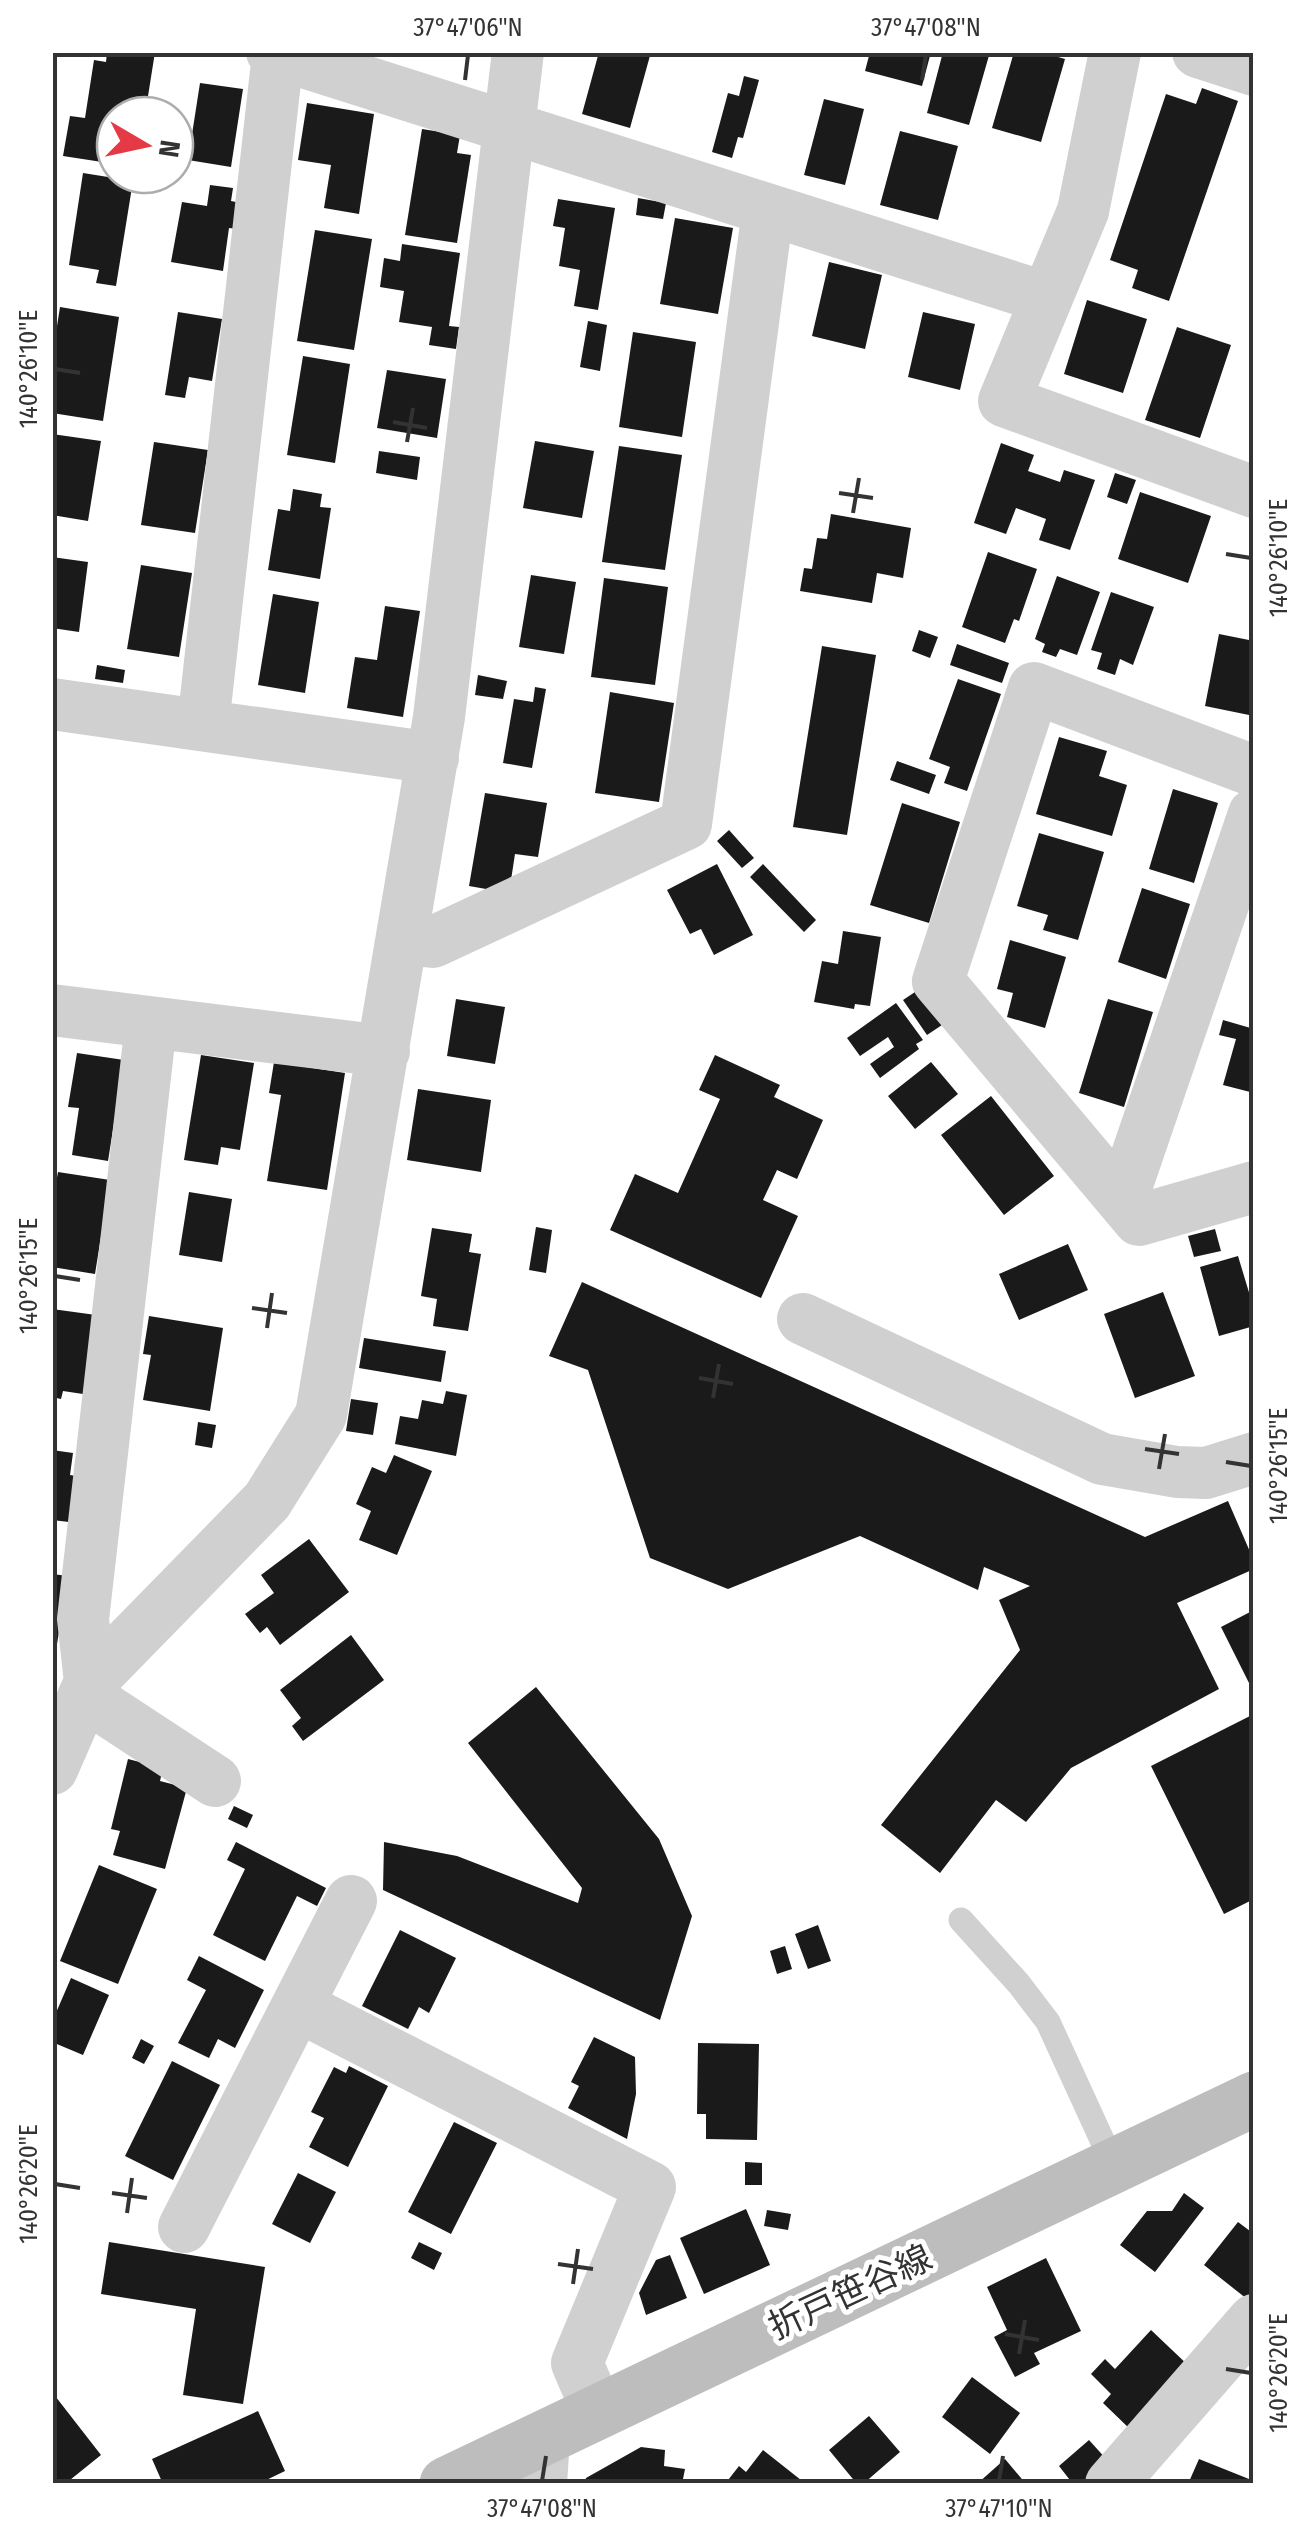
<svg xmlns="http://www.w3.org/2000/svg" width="1306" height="2536" font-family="'Fira Sans Condensed','Noto Sans JP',sans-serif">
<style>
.building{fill:#1a1a1a}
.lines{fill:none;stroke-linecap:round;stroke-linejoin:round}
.service{stroke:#d0d0d0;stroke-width:25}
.minor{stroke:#d0d0d0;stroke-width:52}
.secondary{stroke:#bdbdbd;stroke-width:55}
.ticks{fill:none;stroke:#333;stroke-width:4}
.labels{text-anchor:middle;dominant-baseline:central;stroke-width:10;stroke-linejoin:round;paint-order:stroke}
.street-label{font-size:35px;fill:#333;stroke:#fff}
.neatline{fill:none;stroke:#333;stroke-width:4}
.ticks-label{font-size:25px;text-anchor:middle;fill:#333}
</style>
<rect width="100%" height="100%" fill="#fff"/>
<path class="building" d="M107,52H155L145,115H115V164L63,156L70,116L85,118L94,60L106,62Z
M599,52H651L630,128L582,114Z
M870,52H931L922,86L865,71Z
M943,52H990L969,125L927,113Z
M1014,52H1041L1065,59L1041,142L992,128Z
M744,76L759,80L743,138L738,137L732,158L712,152L728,93L739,96Z
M200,83L243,89L231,167L188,160Z
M1202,88L1238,101L1169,301L1132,288L1138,270L1110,260L1166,94L1196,104Z
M824,99L864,109L845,185L804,175Z
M307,103L374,114L359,214L324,208L331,165L298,160Z
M422,129L460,135L457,153L471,155L457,243L405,235Z
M900,131L958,146L938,220L880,205Z
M83,173L133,181L116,286L96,283L99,270L69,265Z
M210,185L233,188L231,201L241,203L237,229L229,228L223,271L171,262L182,202L207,206Z
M638,198L666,203L663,219L636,215Z
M558,199L615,208L598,310L574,306L580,270L559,266L565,228L553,226Z
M675,218L733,228L718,314L660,304Z
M315,230L372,239L354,350L297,341Z
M402,244L460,253L449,326L459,327L456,349L429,345L432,327L399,322L404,291L380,287L384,258L400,261Z
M829,262L882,275L865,349L812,336Z
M1087,300L1147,319L1123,393L1064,374Z
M60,307L119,317L103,421L52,413V358Z
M178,312L222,319L212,381L189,377L185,398L165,395Z
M923,312L975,324L960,390L908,377Z
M588,321L607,325L600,371L580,367Z
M1177,327L1231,345L1200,438L1145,420Z
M633,332L696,342L682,437L619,427Z
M303,356L350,364L335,463L287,455Z
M387,370L446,379L437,438L377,428Z
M52,434L101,441L88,521L52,515Z
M535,441L594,451L582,518L523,508Z
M154,442L208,450L195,533L141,525Z
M1001,443L1034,455L1028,471L1060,482L1064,470L1095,480L1070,550L1039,540L1046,519L1016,508L1006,534L974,523Z
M619,446L682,455L665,570L602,562Z
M379,451L420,457L417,480L376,473Z
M1115,473L1136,480L1127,504L1107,497Z
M293,489L322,494L320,507L331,508L320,579L268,570L278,509L290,511Z
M1140,492L1211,516L1188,583L1118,559Z
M831,514L911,528L903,578L877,573L872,603L800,591L804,568L812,569L817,538L827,539Z
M988,552L1037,569L1019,621L1014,619L1005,643L962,627Z
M52,557L88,562L79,632L52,628Z
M141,565L192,573L179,657L127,649Z
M531,575L576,582L564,654L519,647Z
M1057,576L1100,592L1077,655L1060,649L1056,657L1042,652L1045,644L1035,639Z
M604,578L668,587L655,685L591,677Z
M1111,592L1154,607L1133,665L1120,659L1115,675L1097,669L1102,653L1091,650Z
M273,594L319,602L305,693L258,685Z
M385,606L420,611L403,717L347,708L355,657L377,660Z
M919,630L938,637L930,658L912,651Z
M1219,634L1254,641V716L1205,706Z
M957,644L1009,663L1002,683L950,665Z
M822,646L876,655L847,835L793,827Z
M97,665L125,670L123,683L95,679Z
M478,675L507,681L503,699L475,695Z
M958,679L1001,694L967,791L944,783L950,767L929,759Z
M535,687L546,689L532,768L503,763L514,699L533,702Z
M610,692L674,703L659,802L595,793Z
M1059,737L1107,751L1099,776L1127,785L1112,836L1036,814Z
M897,761L936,775L929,794L890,780Z
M1173,789L1218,803L1194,883L1149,869Z
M485,793L547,803L538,857L515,854L509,893L469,886Z
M902,803L960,822L929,923L870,905Z
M729,830L754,858L742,868L717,841Z
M1039,833L1104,852L1078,940L1043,930L1048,915L1017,906Z
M717,864L753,935L714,955L701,929L690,934L667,890Z
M763,864L816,920L804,932L750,877Z
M1142,888L1190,904L1166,979L1118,962Z
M843,931L881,937L870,1006L855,1004L854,1009L814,1002L822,961L838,964Z
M1010,940L1066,957L1045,1028L1007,1017L1013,993L997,989Z
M918,990L942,1025L927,1035L903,1000Z
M456,999L505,1007L495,1064L447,1056Z
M1108,999L1153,1012L1124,1107L1079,1093Z
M896,1003L923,1040L916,1044L919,1049L880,1078L870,1064L894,1047L888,1037L860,1056L847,1038Z
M1223,1020L1254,1029V1093L1223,1085L1236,1039L1219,1035Z
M77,1053L124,1060L108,1161L72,1155L79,1108L68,1107Z
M201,1055L254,1063L240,1150L221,1147L218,1165L184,1160Z
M715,1055L780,1085L774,1097L823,1120L797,1179L777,1170L763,1200L798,1216L761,1298L610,1230L635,1174L678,1193L720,1099L699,1090Z
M274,1062L345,1073L327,1190L267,1181L281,1095L269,1093Z
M931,1062L958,1094L915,1129L888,1096Z
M418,1089L491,1100L481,1172L407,1160Z
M991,1096L1054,1176L1004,1215L941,1135Z
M58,1172L110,1180L95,1274L52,1267V1205Z
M189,1192L232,1199L222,1262L179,1255Z
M536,1227L552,1230L546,1273L529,1270Z
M432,1228L472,1234L469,1252L481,1254L468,1331L433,1326L437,1299L421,1296Z
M1215,1229L1221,1251L1194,1257L1188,1236Z
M1068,1244L1088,1290L1019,1320L999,1274Z
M1238,1256L1254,1309V1326L1219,1336L1200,1267Z
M582,1282L1145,1537L1228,1501L1254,1561V1569L1177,1603L1219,1689L1071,1768L1026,1822L996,1800L940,1873L881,1825L1020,1650L999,1600L1030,1586L984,1567L978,1590L860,1536L728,1589L650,1558L588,1370L549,1356Z
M1163,1292L1195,1376L1135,1398L1104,1314Z
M52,1309L96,1315L83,1394L63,1391L61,1399L52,1397Z
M149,1316L223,1328L210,1411L143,1400L151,1355L143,1354Z
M364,1338L446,1351L441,1382L359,1368Z
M446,1391L467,1395L456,1456L395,1444L400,1416L418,1419L422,1400L443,1404Z
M351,1399L378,1403L373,1435L346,1431Z
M198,1422L216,1425L212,1448L195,1445Z
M52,1450L73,1453L70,1475L76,1476L69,1522L52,1520Z
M394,1455L432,1471L397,1555L359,1540L371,1511L356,1504L372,1467L386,1473Z
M309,1539L349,1592L280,1645L267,1627L260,1633L245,1614L274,1593L261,1575Z
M52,1574L68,1576L57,1644L52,1643Z
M1254,1610V1693L1221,1627Z
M351,1635L384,1680L303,1741L292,1726L301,1718L280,1690Z
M536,1687L659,1839L692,1916L660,2020L383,1890L384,1842L457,1856L578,1903L582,1888L468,1743Z
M1254,1714V1899L1224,1914L1151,1766Z
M128,1759L163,1768L160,1781L187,1788L165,1869L113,1855L120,1831L111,1829Z
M234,1806L253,1815L247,1828L228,1819Z
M236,1842L326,1888L317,1906L297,1896L265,1961L213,1935L245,1869L227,1860Z
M99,1865L157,1889L118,1984L60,1961Z
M818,1925L831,1961L808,1969L795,1934Z
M400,1930L456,1958L429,2013L419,2007L408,2029L362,2006Z
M785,1946L792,1969L777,1974L770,1951Z
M199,1956L264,1990L235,2048L218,2039L209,2058L178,2043L206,1990L187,1980Z
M71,1978L109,1995L83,2055L52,2042V2022Z
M594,2037L635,2057L636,2094L627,2139L568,2108L579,2086L571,2082Z
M141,2039L154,2046L144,2064L132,2058Z
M698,2043L759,2044L757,2140L706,2139V2114H697Z
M172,2061L220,2085L173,2180L125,2156Z
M349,2066L388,2086L348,2167L309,2147L324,2118L311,2112L334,2067L346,2073Z
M454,2122L497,2143L451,2234L408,2212Z
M745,2162L762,2163V2185H745Z
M298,2173L336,2192L310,2243L272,2224Z
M1184,2193L1204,2208L1155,2272L1120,2245L1147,2211H1172Z
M746,2209L770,2265L704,2294L680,2238Z
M767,2210L791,2214L788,2230L764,2226Z
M1238,2222L1254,2234V2291L1247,2299L1204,2265Z
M109,2242L265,2267L243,2404L183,2395L196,2309L101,2294Z
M419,2242L442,2253L434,2270L411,2258Z
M670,2255L687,2298L646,2315L639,2293L656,2260Z
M1046,2258L1081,2331L1034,2353L1040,2364L1015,2377L994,2337L1007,2330L987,2287Z
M1151,2330L1191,2368L1132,2431L1103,2403L1111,2394L1091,2374L1105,2359L1115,2369Z
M972,2377L1020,2413L990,2454L942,2417Z
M52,2392L101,2455L65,2484H52Z
M258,2411L285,2471L258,2484H163L152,2459Z
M869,2416L900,2452L863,2484H857L829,2450Z
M1089,2440L1108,2461L1082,2484H1073L1059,2466Z
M641,2447L665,2450L664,2466L685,2469L682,2484H584L586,2478Z
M763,2450L806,2484H725L739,2466L746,2472Z
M1005,2459L1026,2484H977Z
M1199,2459L1254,2481V2484H1188Z"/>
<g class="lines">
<path class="service" d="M961,1920L1019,1984L1048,2022L1114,2166"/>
<path class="minor" d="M272,52L1047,298
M1115,52L1083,211L1004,401L1254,492
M1198,52L1254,70
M52,704L433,758
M203,725L278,54
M1254,771L1034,688L938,981L1139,1220L1254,1187
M403,939L433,942L686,824L768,210
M52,1010L384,1051
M1122,1199L1254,814
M803,1319L1102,1459L1177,1472L1206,1473L1254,1458
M90,1682L83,1619L151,1024
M84,1695L215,1781
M52,1769L90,1682L267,1501L321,1415L439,717L518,52
M298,2006L650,2187L577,2363L598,2412
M184,2227L351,1901
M541,2484L544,2437
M1111,2484L1254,2320"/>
<path class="secondary" d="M447,2484L1254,2099"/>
</g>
<path class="ticks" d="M465,80L468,55M922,80L926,55M55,369L80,373M393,422L427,428M407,442L413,408M839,493L873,498M853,513L859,478M1226,554L1251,558M55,1276L80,1280M252,1308L287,1313M267,1328L272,1293M699,1378L733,1384M713,1398L719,1364M1145,1449L1179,1454M1226,1462L1251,1466M1159,1469L1165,1434M55,2184L80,2188M112,2193L147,2198M127,2213L132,2178M558,2264L593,2269M573,2284L578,2249M1005,2334L1039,2340M1019,2354L1025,2320M1226,2369L1251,2373M542,2481L546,2456M999,2481L1003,2456"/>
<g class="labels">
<g class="street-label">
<text transform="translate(850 2292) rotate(-25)">折戸笹谷線</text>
</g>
</g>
<rect width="1306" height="2536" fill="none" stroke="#ffffff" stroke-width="110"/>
<g transform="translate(145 145) rotate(99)"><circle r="48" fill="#ffffff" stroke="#adadad" stroke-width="2.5"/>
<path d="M0-8L18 38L0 25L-18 38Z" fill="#e63946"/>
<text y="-15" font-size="28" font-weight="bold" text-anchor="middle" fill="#333333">N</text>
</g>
<rect x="55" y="55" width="1196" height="2426" class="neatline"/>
<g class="ticks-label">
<text x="468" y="36">37°47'06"N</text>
<text x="926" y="36">37°47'08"N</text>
<text transform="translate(28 369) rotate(-90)" y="9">140°26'10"E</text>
<text transform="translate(1278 558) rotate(-90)" y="9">140°26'10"E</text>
<text transform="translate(28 1276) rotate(-90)" y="9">140°26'15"E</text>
<text transform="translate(1278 1466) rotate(-90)" y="9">140°26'15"E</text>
<text transform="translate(28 2184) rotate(-90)" y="9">140°26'20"E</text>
<text transform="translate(1278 2373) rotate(-90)" y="9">140°26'20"E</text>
<text x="542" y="2517">37°47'08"N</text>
<text x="999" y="2517">37°47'10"N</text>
</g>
</svg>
